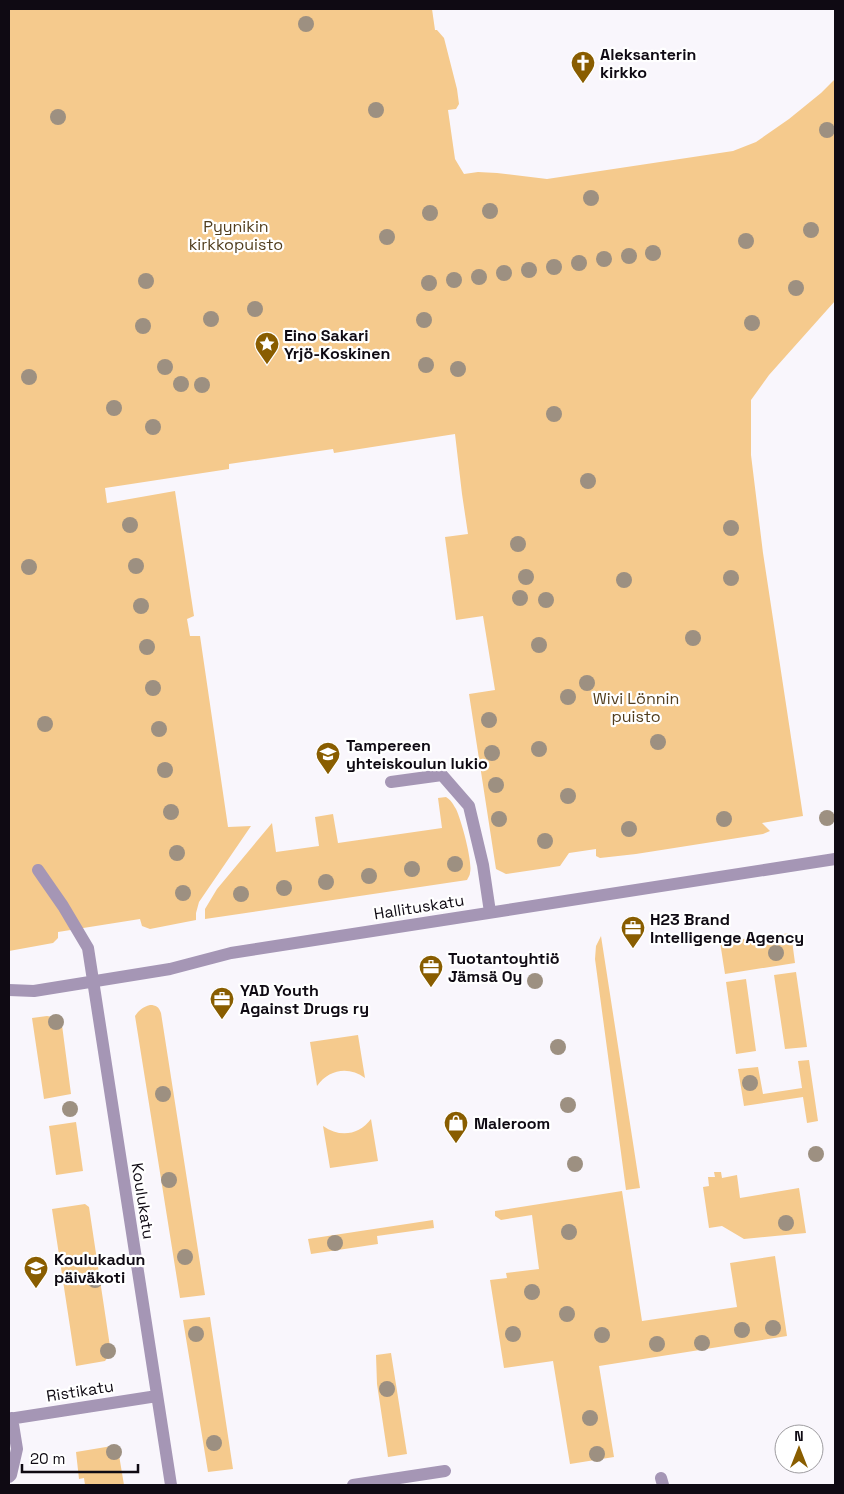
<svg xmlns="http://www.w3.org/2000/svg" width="844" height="1494" font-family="'Space Grotesk',sans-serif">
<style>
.green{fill:#f5ca8d}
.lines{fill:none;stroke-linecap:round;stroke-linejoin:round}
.minor{stroke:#a596b5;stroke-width:12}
.tree{fill:#9d9081}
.labels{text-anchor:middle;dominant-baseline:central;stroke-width:4.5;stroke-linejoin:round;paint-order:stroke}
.poi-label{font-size:16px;font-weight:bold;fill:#0f0a13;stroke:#fff;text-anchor:start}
.park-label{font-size:16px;fill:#513d1d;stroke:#fff}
.street-label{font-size:16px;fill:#0f0a13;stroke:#fff}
</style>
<rect width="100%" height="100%" fill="#f9f6fc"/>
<path class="green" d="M9,9H432L435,30H437L444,38L457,89L459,104L456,109L448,110L455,159L464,174L478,172L497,173L547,179L733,151L756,142L789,119L821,93L835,79V301L769,375L751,400V455L763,553L803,816L762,823L770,831L763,834L636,854L600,858L596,856V849L569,853L560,866L506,874L496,869L469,694L495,690L483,616L456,620L445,537L468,534L462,494L455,434L334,453L333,449L229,464V469L105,488L107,503L175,491L194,616L187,619L190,636H200L228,827L251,826L199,902L196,913V920L150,929L142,926L140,919L58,932V938L53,943L9,951Z
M446,797C451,800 453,804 456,809C461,819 473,862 470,873C470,875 468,878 467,880L205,919V909L217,889L272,823L276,852L319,846L315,817L333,814L338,843L442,828L438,798Z
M791,933L795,963L725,974L720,942Z
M601,936L640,1188L626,1190L595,959L596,946Z
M796,972L807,1047L785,1049L774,975Z
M746,979L756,1051L736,1054L726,982Z
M150,1005C156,1005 159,1007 161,1013L205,1295L180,1298L135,1016C139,1010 143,1007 150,1005Z
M47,1016L53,1017L60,1020L62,1025L71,1094L44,1099L32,1018Z
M358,1035L365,1078C349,1066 329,1069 317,1086L310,1042Z
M809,1060L818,1121L807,1123L803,1097L744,1106L738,1069L758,1067L763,1094L802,1088L798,1061Z
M371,1119L378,1161L330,1168L323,1126C340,1138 359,1135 371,1119Z
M76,1122L83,1171L56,1175L49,1126Z
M714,1172H721L722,1178L737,1175L740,1198L799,1188L806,1233L744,1239L722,1226L709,1228L703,1187L709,1186L708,1177H715Z
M622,1191L642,1321L737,1307L730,1263L775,1256L787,1336L599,1366L614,1457L570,1464L553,1361L504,1368L490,1280L507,1278L506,1273L539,1269L532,1215L501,1220L495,1216V1211Z
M85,1204L89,1207L111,1353L105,1361L76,1366L52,1209Z
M433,1220L434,1228L377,1236L378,1244L311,1254L308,1239Z
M210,1317L233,1469L208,1472L183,1320Z
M391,1353L407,1454L388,1457L377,1384L376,1355Z
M112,1446H116L118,1449L124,1485H85L84,1478L79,1479L76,1452Z"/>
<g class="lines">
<path class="minor" d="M391,782L442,775L469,806L483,865L490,912
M38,870L63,906L88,948L171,1485
M9,990L34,991L170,969L231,953L835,859
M9,1419L157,1396
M9,1477L11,1475L17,1449L12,1418
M661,1478L663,1485
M353,1485L445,1471"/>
</g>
<g class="tree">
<circle cx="306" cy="24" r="8"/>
<circle cx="376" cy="110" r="8"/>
<circle cx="58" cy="117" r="8"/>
<circle cx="827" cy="130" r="8"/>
<circle cx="591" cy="198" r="8"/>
<circle cx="490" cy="211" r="8"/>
<circle cx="430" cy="213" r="8"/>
<circle cx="811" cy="230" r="8"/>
<circle cx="387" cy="237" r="8"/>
<circle cx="746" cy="241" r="8"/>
<circle cx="653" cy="253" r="8"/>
<circle cx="629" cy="256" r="8"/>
<circle cx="604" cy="259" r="8"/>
<circle cx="579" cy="263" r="8"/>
<circle cx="554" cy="267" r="8"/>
<circle cx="529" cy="270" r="8"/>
<circle cx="504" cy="273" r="8"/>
<circle cx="479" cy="277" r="8"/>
<circle cx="454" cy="280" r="8"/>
<circle cx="146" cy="281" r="8"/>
<circle cx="429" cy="283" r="8"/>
<circle cx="796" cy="288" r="8"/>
<circle cx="255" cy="309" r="8"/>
<circle cx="211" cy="319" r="8"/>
<circle cx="424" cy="320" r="8"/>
<circle cx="752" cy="323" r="8"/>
<circle cx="143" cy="326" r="8"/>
<circle cx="426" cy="365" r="8"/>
<circle cx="165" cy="367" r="8"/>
<circle cx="458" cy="369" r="8"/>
<circle cx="29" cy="377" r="8"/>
<circle cx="181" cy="384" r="8"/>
<circle cx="202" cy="385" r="8"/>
<circle cx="114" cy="408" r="8"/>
<circle cx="554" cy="414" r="8"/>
<circle cx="153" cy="427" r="8"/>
<circle cx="588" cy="481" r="8"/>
<circle cx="130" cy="525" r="8"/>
<circle cx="731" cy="528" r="8"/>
<circle cx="518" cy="544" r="8"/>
<circle cx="136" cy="566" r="8"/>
<circle cx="29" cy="567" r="8"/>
<circle cx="526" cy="577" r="8"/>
<circle cx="731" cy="578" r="8"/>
<circle cx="624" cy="580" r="8"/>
<circle cx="520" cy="598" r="8"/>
<circle cx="546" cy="600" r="8"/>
<circle cx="141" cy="606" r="8"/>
<circle cx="693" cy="638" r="8"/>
<circle cx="539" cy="645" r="8"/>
<circle cx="147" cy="647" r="8"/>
<circle cx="587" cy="683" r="8"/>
<circle cx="153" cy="688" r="8"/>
<circle cx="568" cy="697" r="8"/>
<circle cx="489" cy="720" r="8"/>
<circle cx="45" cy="724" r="8"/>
<circle cx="159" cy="729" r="8"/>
<circle cx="658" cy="742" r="8"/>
<circle cx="539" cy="749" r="8"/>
<circle cx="492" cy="753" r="8"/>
<circle cx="165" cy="770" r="8"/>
<circle cx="496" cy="785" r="8"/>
<circle cx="568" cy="796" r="8"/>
<circle cx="171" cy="812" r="8"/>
<circle cx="827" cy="818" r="8"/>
<circle cx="499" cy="819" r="8"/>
<circle cx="724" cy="819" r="8"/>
<circle cx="629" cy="829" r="8"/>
<circle cx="545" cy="841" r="8"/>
<circle cx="177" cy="853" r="8"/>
<circle cx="455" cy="864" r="8"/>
<circle cx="412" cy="869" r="8"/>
<circle cx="369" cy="876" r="8"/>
<circle cx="326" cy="882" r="8"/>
<circle cx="284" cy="888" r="8"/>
<circle cx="183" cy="893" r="8"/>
<circle cx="241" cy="894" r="8"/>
<circle cx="776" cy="953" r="8"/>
<circle cx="535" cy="981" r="8"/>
<circle cx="56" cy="1022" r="8"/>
<circle cx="558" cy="1047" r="8"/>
<circle cx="750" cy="1083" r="8"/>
<circle cx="163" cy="1094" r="8"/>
<circle cx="568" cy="1105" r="8"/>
<circle cx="70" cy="1109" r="8"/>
<circle cx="816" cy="1154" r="8"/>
<circle cx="575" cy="1164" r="8"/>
<circle cx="169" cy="1180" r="8"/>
<circle cx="786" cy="1223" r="8"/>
<circle cx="569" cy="1232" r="8"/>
<circle cx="335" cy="1243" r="8"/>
<circle cx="185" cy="1257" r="8"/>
<circle cx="95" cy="1280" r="8"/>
<circle cx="532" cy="1292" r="8"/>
<circle cx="567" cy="1314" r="8"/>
<circle cx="773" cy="1328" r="8"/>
<circle cx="742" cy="1330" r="8"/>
<circle cx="196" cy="1334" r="8"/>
<circle cx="513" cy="1334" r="8"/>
<circle cx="602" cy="1335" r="8"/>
<circle cx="702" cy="1343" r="8"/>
<circle cx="657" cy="1344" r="8"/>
<circle cx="108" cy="1351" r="8"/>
<circle cx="387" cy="1389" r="8"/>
<circle cx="590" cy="1418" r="8"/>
<circle cx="214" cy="1443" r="8"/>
<circle cx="114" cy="1452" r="8"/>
<circle cx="597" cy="1454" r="8"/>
</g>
<defs>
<symbol id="church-pin" viewBox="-11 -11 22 30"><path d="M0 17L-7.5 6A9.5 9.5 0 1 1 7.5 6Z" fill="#895d00" stroke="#fff"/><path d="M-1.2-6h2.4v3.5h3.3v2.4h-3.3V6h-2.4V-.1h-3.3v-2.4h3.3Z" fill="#fff"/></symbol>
<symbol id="sight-pin" viewBox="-11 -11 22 30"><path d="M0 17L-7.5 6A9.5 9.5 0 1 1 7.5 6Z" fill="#895d00" stroke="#fff"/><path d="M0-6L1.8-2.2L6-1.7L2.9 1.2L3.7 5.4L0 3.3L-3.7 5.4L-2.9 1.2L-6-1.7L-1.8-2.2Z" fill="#fff"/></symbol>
<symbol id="school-pin" viewBox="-11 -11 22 30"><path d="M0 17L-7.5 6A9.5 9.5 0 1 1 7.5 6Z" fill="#895d00" stroke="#fff"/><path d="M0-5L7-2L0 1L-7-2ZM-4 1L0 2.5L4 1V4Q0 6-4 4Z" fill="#fff"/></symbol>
<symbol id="office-pin" viewBox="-11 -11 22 30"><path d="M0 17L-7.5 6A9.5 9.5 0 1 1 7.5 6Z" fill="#895d00" stroke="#fff"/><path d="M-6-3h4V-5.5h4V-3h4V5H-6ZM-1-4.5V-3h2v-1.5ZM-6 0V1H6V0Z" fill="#fff"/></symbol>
<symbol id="shop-pin" viewBox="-11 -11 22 30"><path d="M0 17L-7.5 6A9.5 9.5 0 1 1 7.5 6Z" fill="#895d00" stroke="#fff"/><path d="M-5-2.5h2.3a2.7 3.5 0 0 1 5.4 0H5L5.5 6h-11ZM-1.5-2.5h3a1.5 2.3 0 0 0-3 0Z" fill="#fff"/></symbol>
</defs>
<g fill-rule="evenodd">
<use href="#church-pin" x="569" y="49" width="28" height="38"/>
<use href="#sight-pin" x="253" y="330" width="28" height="38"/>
<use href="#school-pin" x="314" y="740" width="28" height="38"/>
<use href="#office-pin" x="619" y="914" width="28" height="38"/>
<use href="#office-pin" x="417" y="953" width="28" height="38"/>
<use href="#office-pin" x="208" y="985" width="28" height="38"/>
<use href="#shop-pin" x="442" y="1109" width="28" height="38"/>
<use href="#school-pin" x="22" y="1254" width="28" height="38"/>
</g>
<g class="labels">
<g class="poi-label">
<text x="600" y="54">Aleksanterin<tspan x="600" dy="18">kirkko</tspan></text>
<text x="284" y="335">Eino Sakari<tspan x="284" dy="18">Yrjö-Koskinen</tspan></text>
<text x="346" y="745">Tampereen<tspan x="346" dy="18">yhteiskoulun lukio</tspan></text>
<text x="650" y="919">H23 Brand<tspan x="650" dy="18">Intelligenge Agency</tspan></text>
<text x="448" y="958">Tuotantoyhtiö<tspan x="448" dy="18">Jämsä Oy</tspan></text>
<text x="240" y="990">YAD Youth<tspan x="240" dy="18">Against Drugs ry</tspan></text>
<text x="474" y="1123">Maleroom</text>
<text x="54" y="1259">Koulukadun<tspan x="54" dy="18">päiväkoti</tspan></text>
</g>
<g class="park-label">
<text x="236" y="226">Pyynikin<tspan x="236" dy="18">kirkkopuisto</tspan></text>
<text x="636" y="698">Wivi Lönnin<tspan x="636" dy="18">puisto</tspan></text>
</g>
<g class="street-label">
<text transform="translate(419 907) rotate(-9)">Hallituskatu</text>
<text transform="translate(143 1201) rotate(81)">Koulukatu</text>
<text transform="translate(80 1391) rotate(-9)">Ristikatu</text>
</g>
</g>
<rect width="844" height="1494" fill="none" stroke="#0f0a13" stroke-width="20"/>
<g transform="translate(799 1449)"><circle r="24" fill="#ffffff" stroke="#9f9da1"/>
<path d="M0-4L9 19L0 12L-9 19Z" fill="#895d00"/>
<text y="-8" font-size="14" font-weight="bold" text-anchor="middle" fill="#0f0a13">N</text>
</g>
<path d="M22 1464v8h116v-8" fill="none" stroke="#0f0a13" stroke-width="2.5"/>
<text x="30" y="1464" font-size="15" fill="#0f0a13" stroke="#ffffff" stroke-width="4" paint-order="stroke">20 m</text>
</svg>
